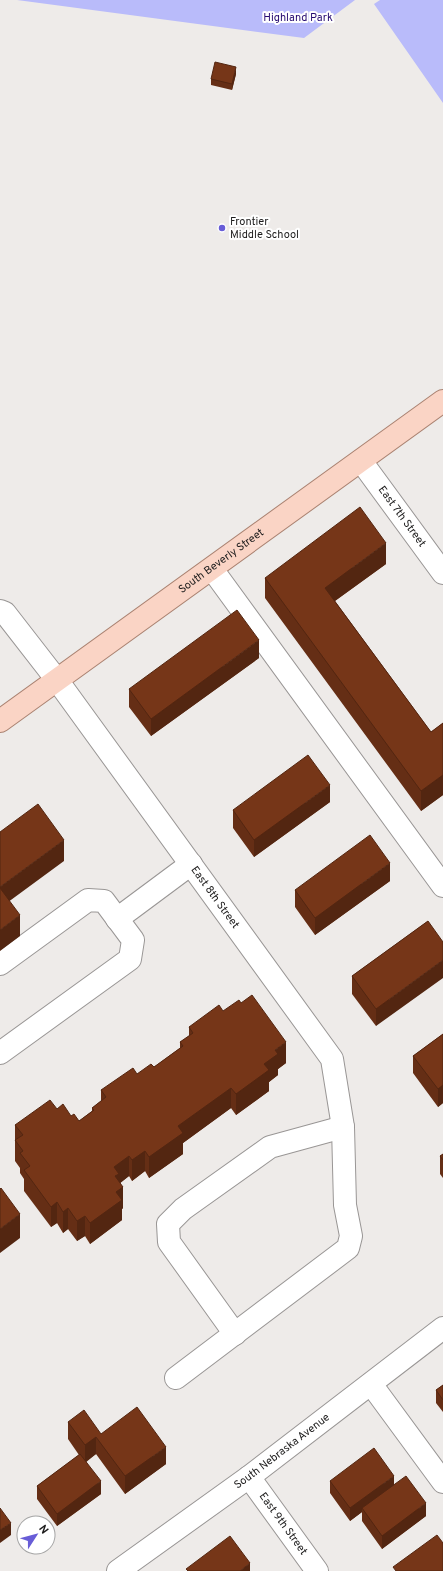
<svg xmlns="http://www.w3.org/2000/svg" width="443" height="1571" font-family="Overpass,sans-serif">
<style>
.green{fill:#b9bbfa}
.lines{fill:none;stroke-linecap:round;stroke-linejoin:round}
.minor-casing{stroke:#999695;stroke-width:24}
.major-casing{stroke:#aa8271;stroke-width:24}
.minor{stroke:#fff;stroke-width:22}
.major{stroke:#fad4c5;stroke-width:22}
.wall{fill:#652e15}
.shaded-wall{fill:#532611}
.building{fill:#763618;stroke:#532611}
.poi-dot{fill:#685dd7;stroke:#fff;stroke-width:1.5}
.labels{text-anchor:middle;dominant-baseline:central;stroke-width:4;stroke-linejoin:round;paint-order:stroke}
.park-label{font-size:11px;fill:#260a70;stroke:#fff}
.poi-label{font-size:11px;fill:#1e1d1d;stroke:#fff;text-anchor:start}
.street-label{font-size:11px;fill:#1e1d1d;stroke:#fff}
</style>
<rect width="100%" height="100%" fill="#eeebe9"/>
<path class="green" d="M17,0H355L304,38Z
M380,0H443V103L374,4Z"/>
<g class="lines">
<defs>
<g id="minor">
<path id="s1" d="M361,461L443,573"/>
<path d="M212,569L443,886"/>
<path id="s2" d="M0,611L5,613L57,680L332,1059L343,1127L345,1205L351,1236L348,1248L176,1378"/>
<path d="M117,919L191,864"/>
<path d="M0,964L88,900L104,901L133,940L130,959L0,1053"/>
<path d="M235,1334L169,1242L168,1224L183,1209L270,1147L343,1127"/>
<path d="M371,1384L443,1482"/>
<path id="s3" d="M249,1477L317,1571"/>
<path id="s4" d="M118,1571L249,1477L443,1328"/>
</g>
<g id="major">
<path id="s5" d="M0,721L443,401"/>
</g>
</defs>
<use href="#minor" class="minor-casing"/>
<use href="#major" class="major-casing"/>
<use href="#minor" class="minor"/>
<use href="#major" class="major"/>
</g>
<path class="wall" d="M236,74L232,90L211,85V79Z
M386,564L335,601L431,732L443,723V795L421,811L265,598V578Z
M259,658L151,736L129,707V689Z
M330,802L254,857L233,828V810Z
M390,881L315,935L295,907V890Z
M428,921L376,1026L352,994V976Z
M223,1011L286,1063L278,1069V1075L269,1082V1091L236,1115L231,1108L183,1143V1154L149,1178L145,1171L132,1181L129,1176L120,1183L123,1208L122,1209V1220L90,1244L85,1236L77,1241L68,1229L63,1233L57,1223L51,1227L24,1191V1179L20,1173V1168L15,1161V1125L57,1109L79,1121L92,1111V1108L101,1101V1090L154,1067L180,1048V1042L189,1036V1027Z
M443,1034V1103L438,1107L413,1073V1056Z
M443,1154V1178L440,1174V1156Z
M443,1385V1412L436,1403V1390Z
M68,1422L101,1434L166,1464L125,1494L96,1454L86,1461L101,1494L57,1526L37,1499V1486L79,1455L68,1439Z
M330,1481L394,1485L426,1516L382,1549L362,1521V1512L350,1521L330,1493Z"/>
<path class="shaded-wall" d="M236,67V74L232,90V84Z
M386,543V564L325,608V588Z
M259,640V658L151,736V719Z
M443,775V795L421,811V791Z
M330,785V802L254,857V840Z
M64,840V861L0,908V887Z
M390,863V881L315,935V918Z
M20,915V936L0,951V930Z
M443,960V978L376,1026V1009Z
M286,1042V1063L278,1069V1075L269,1082V1091L236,1115V1094L264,1064L275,1050Z
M443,1085V1103L438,1107V1089Z
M231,1088V1108L183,1143V1154L149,1178V1157L178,1126Z
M145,1151V1171L132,1181V1160Z
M129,1156V1176L119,1184L123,1187V1208L122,1209V1220L90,1244V1223L114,1167Z
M57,1202V1223L51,1227V1207Z
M68,1208V1229L63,1233V1212Z
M20,1214V1238L0,1253V1229Z
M85,1216V1236L77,1241V1221Z
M96,1437V1454L85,1463V1445Z
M166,1447V1464L125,1494V1476Z
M394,1476V1488L362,1508V1512L350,1521V1508Z
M101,1481V1494L57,1526V1514Z
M426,1503V1516L382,1549V1536Z
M11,1523V1535L0,1543V1530Z
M250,1563V1571H240Z"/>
<path class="building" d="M215,62L236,67L232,84L211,79Z
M360,507L386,543L325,588L431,732L443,723V775L421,791L265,578Z
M237,610L259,640L151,719L129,689Z
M308,755L330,785L254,840L233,810Z
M38,804L64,840L0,887V832Z
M370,835L390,863L315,918L295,890Z
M0,888L20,915L0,930Z
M428,921L443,942V960L376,1009L352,976Z
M252,995L286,1042L275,1050L278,1054L264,1064L269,1070L236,1094L231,1088L178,1126L183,1133L149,1157L145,1151L132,1160L129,1156L114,1167L119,1174L115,1176L123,1187L116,1192L122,1200L90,1223L85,1216L77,1221L68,1208L63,1212L57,1202L51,1207L24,1170L30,1166L20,1153L23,1151L15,1140L23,1135L15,1125L50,1100L57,1109L63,1104L71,1116L74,1114L79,1121L94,1110L92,1108L106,1097L101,1090L133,1068L137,1074L151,1064L154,1067L183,1046L180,1042L193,1033L189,1027L219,1005L223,1011L239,1000L241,1003Z
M443,1034V1085L438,1089L413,1056Z
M443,1154V1160L440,1156Z
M1,1188L20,1214L0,1229V1189Z
M443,1385V1400L436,1390Z
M137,1407L166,1447L125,1476L96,1437L85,1445L68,1422L84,1410L101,1434Z
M374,1448L394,1476L350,1508L330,1481Z
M80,1454L101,1481L57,1514L37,1486Z
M406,1476L426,1503L382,1536L362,1508Z
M0,1508L11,1523L0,1530Z
M437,1535L443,1543V1571H396L393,1567Z
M230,1536L250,1563L240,1571H188L186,1569Z"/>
<circle class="poi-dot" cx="222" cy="228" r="4"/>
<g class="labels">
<g class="park-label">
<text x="298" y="18">Highland Park</text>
</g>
<g class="poi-label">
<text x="230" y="222">Frontier<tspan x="230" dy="13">Middle School</tspan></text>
</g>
<g class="street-label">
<text stroke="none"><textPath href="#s1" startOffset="69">East 7th Street</textPath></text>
<text stroke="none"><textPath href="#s5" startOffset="273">South Beverly Street</textPath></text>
<text stroke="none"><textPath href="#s2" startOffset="359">East 8th Street</textPath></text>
<text stroke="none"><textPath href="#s4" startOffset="203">South Nebraska Avenue</textPath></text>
<text stroke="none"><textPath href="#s3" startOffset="58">East 9th Street</textPath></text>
</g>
</g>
<g transform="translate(36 1535) rotate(54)"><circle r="19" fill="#ffffff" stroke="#a5a5a5"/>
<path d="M0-3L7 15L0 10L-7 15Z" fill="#685dd7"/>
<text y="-6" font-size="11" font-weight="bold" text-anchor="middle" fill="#1e1d1d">N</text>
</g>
</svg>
